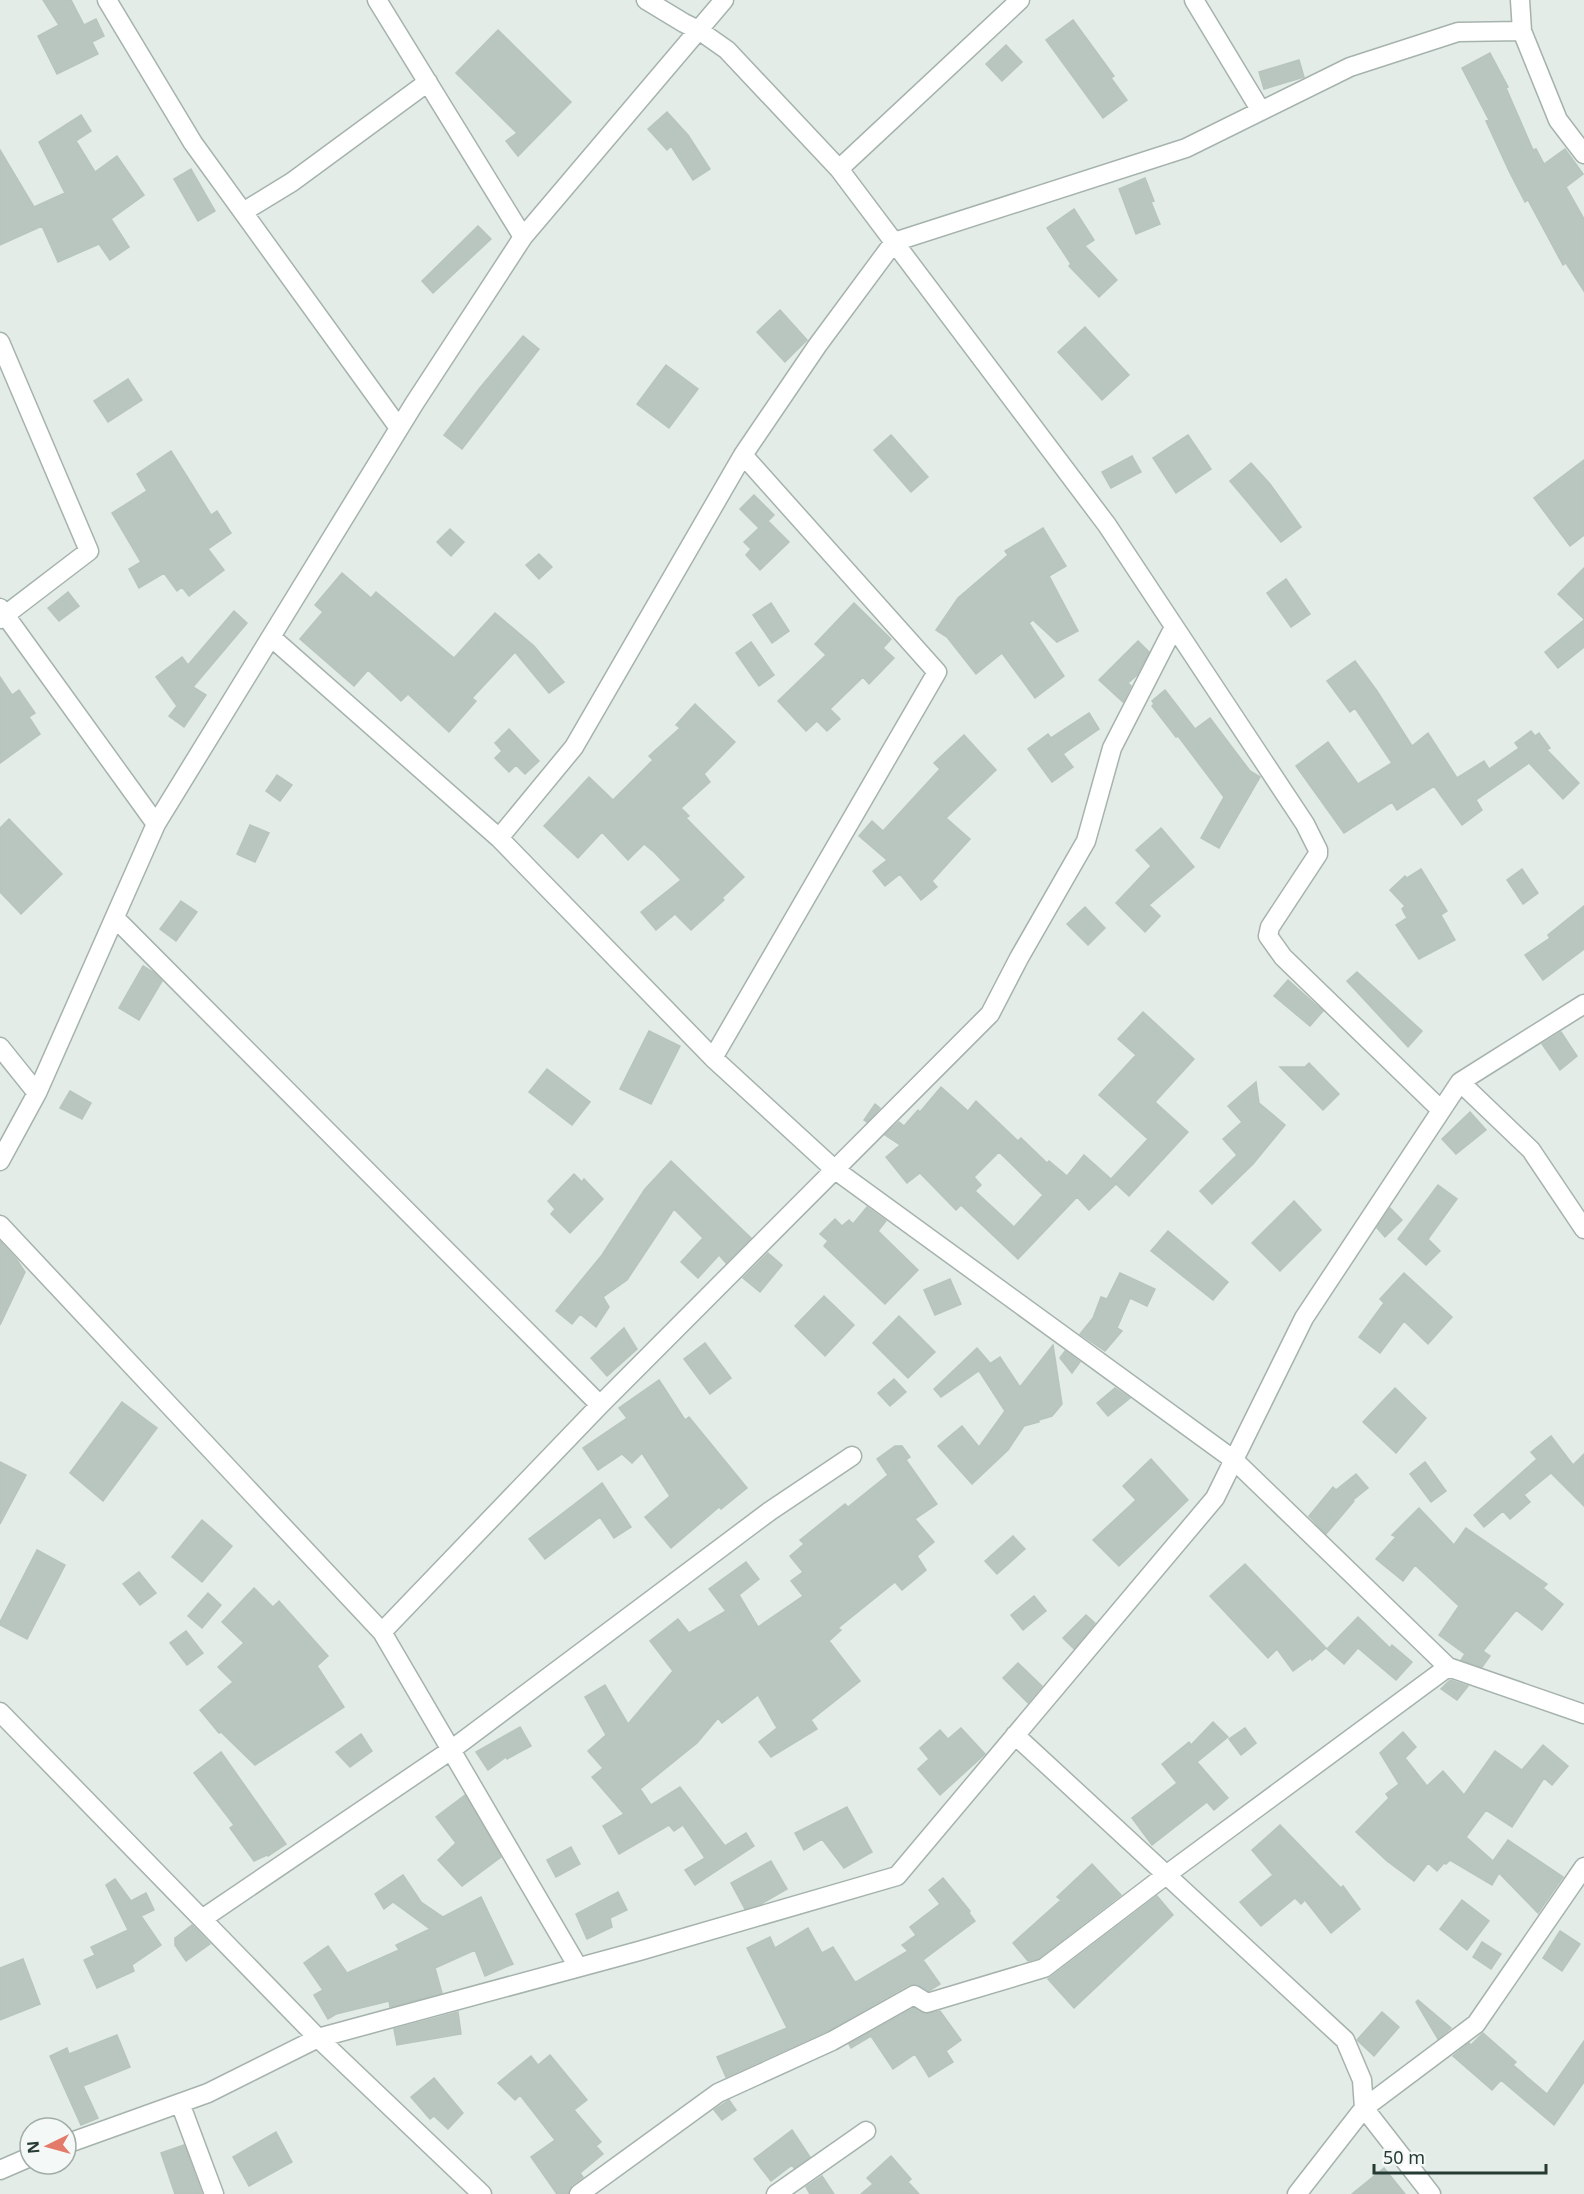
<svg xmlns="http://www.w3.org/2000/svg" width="1584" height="2194" font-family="'Noto Sans',sans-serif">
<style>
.building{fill:#b9c6c0;stroke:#b7c5bd;stroke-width:1.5;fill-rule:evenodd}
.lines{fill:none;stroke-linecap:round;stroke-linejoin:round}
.minor-casing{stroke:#a6b3ad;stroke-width:21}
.minor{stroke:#fff;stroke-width:18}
</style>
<rect width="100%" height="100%" fill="#e3ece7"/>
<path class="building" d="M43,0H71L84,25L96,19L104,36L92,42L98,54L57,74L38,36L59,25Z
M1073,20L1114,76L1111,78L1127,100L1103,118L1046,40Z
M498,30L571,102L518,156L506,141L517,133L456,73Z
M1006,45L1022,62L1002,81L986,64Z
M1490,53L1508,87L1506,88L1533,150L1536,149L1544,164L1565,149L1583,174L1566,187L1584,219V291L1566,263L1563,265L1528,200L1525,202L1509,171L1486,121L1489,120L1462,68Z
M1299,60L1304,77L1264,89L1259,72Z
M667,112L688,135L710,169L693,180L671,146L667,150L648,129Z
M81,115L91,131L76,141L95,172L117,156L144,195L111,219L129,247L110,260L99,244L58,262L42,226L0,245V150L34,207L65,193L39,142Z
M191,169L215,211L198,221L174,179Z
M1145,178L1154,201L1151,202L1160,224L1136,234L1119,189Z
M1074,209L1094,240L1085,246L1117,280L1099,297L1069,266L1071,264L1047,228Z
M478,226L491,239L433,293L422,281Z
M780,310L807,340L785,362L757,332Z
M1085,327L1129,375L1102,400L1058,352Z
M523,336L539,349L462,449L444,435L479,389Z
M666,365L698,389L669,428L637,404Z
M128,379L142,400L108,422L94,401Z
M891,435L928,477L911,492L874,450Z
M1188,435L1211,469L1176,493L1153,458Z
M171,451L211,515L217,511L231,533L208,549L224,570L189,596L182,587L177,591L164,573L139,588L129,569L141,562L112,513L147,491L137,474Z
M1132,456L1141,472L1111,488L1102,472Z
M1584,460V535L1570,546L1534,498Z
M1251,463L1270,484L1301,527L1281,542L1230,481Z
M754,495L774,515L768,521L789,542L760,570L746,555L751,549L744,542L759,528L740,509Z
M1043,528L1066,566L1049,576L1078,631L1057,642L1033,620L1029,623L1064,676L1035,698L1002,653L976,674L947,637L936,630L958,598L1008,555L1005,551Z
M450,529L464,542L451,556L437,542Z
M539,554L552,567L539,579L526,565Z
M1584,568V619L1558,594Z
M342,573L371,598L376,592L454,658L495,613L534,646L564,682L549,693L515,652L472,698L476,701L449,732L408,694L401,701L368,670L354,686L300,639L323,612L315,605Z
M1286,579L1310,614L1291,627L1267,593Z
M68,592L79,606L59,621L48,608Z
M771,603L789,631L772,643L753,615Z
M854,603L891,639L883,648L894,658L869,684L863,677L830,709L840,719L827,731L817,721L806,731L778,701L826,655L815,644Z
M234,611L247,623L193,687L206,695L184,727L169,716L177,706L156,677L182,657L188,665Z
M1584,620V647L1558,668L1545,652Z
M1138,641L1149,652L1137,675L1128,683L1131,686L1123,702L1099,680Z
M751,642L774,675L759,686L736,653Z
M1355,661L1377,691L1412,746L1428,733L1457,778L1484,761L1489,769L1519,748L1515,743L1531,731L1535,736L1539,733L1550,748L1547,750L1579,783L1563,799L1529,763L1476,800L1482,810L1462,825L1434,786L1397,810L1392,802L1344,833L1296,766L1328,742L1358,784L1392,763L1355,708L1350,712L1327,681Z
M0,677L12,695L19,690L35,713L29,717L40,734L0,763Z
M1165,690L1195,729L1210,718L1250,771L1260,777L1219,848L1201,838L1224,797L1178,736L1176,737L1152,706L1154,704L1152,701Z
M695,704L735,742L704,774L710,782L681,808L689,816L686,818L744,877L722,898L724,900L691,930L675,914L656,930L641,912L681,880L654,852L644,844L628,860L602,832L578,858L544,826L589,777L613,800L653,760L649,756L680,728L676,725Z
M1089,713L1099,729L1063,754L1073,767L1052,782L1028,749L1048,734L1051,738Z
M509,729L539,761L525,774L516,765L509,772L495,758L502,751L495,743Z
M964,735L996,770L946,818L970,839L932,881L937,887L921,900L900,874L885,886L873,871L887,860L859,836L872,821L883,831L940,769L934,763Z
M277,775L292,785L280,801L266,791Z
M9,819L62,874L21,914L0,892V828Z
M250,825L269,833L255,862L237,854Z
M1161,828L1194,867L1149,905L1160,916L1145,932L1116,903L1151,866L1136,850Z
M1421,869L1447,911L1441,915L1455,940L1419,959L1396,925L1407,918L1402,909L1405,906L1390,890L1405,876L1407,878Z
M1522,869L1538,893L1523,904L1507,880Z
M181,901L197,912L176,941L160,929Z
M1584,906V949L1543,980L1525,955L1550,938L1548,935Z
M1085,907L1105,928L1088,945L1067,924Z
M143,966L153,972L162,981L139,1020L119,1008Z
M1357,972L1422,1031L1408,1047L1347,981Z
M1288,980L1323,1011L1310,1026L1274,996Z
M1143,1012L1194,1059L1155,1102L1188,1132L1129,1196L1116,1184L1089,1210L1077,1197L1018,1259L961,1205L956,1210L920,1173L907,1183L886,1157L900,1145L885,1135L899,1122L904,1126L918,1110L920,1112L941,1087L968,1111L976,1101L1018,1141L1021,1138L1047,1163L1049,1161L1067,1176L1084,1155L1111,1179L1148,1139L1099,1095L1136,1055L1118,1039ZM999,1152L1043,1195L1014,1227L975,1191L981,1185L974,1177Z
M649,1031L680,1046L651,1104L620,1089Z
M1561,1032L1577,1056L1560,1070L1542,1044Z
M1309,1063L1339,1094L1323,1110L1280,1067H1305Z
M547,1069L590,1102L572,1125L529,1092Z
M1256,1082L1259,1103L1285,1125L1253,1164L1212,1204L1200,1191L1237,1155L1223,1139L1242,1122L1228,1106Z
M70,1091L91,1103L82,1119L60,1108Z
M875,1104L880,1108L867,1122L864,1120Z
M1470,1112L1486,1130L1456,1154L1442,1139Z
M671,1161L751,1238L726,1263L719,1255L698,1278L681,1262L703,1238L674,1209L627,1280L603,1297L609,1307L596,1327L580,1314L572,1324L556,1311L602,1255L645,1189Z
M574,1174L582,1182L584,1179L603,1199L570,1233L551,1214L555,1209L548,1201Z
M1438,1185L1457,1199L1428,1239L1440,1251L1426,1265L1398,1239Z
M1294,1201L1321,1230L1280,1271L1252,1243Z
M867,1207L886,1221L878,1231L918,1270L885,1304L824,1246L828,1241L820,1234L835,1219L842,1226L849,1220L853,1224Z
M1390,1208L1402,1220L1385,1237L1377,1228Z
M1168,1231L1228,1282L1213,1300L1151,1251Z
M0,1241L17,1260L25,1272L0,1325Z
M768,1253L782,1265L760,1292L743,1278Z
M1120,1273L1155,1289L1147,1306L1130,1298L1117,1328L1122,1331L1105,1351L1080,1334L1093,1318L1101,1297L1107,1299Z
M1404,1273L1452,1317L1428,1344L1404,1321L1380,1353L1359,1337L1384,1303L1380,1299Z
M950,1279L961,1304L935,1315L924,1290Z
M824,1296L854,1325L825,1356L795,1326Z
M899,1316L935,1352L908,1378L873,1343Z
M624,1328L637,1349L607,1376L591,1358Z
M705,1343L731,1378L710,1394L684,1359Z
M1053,1345L1062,1404L1052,1416L1039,1420V1422L1024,1426L1008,1450L972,1484L938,1446L962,1426L979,1447L1005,1411L979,1371L1000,1357L1020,1387Z
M977,1348L990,1363L941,1397L934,1389Z
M1065,1351L1080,1362L1072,1373L1060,1358Z
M894,1379L906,1392L890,1406L878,1393Z
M659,1380L685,1420L689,1417L747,1488L721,1509L719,1507L671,1548L645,1517L670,1496L642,1453L632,1463L622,1454L598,1470L583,1448L627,1418L619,1408Z
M1115,1388L1130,1398L1108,1416L1097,1403Z
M1395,1388L1426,1418L1396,1453L1363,1422Z
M122,1402L157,1428L103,1501L70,1473Z
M1551,1436L1573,1465L1584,1454V1506L1551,1473L1524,1495L1530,1502L1510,1519L1503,1511L1484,1527L1474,1515L1537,1459L1531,1452Z
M895,1446H902L910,1457L906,1460L937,1504L915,1519L934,1542L917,1556L926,1570L902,1590L895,1582L838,1628L841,1630L829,1641L860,1681L811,1720L817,1729L771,1757L759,1742L777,1728L758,1695L722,1723L718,1718L697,1743L640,1789L651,1805L680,1787L725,1846L746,1833L754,1846L695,1885L685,1870L705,1858L683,1825L674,1831L669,1825L619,1854L603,1826L624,1814L592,1777L603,1768L588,1751L606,1735L585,1697L605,1685L628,1724L673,1671L650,1641L678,1619L689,1633L726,1611L709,1589L746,1562L759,1579L739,1595L758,1627L803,1596L791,1581L803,1572L790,1556L804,1544L800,1540L845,1504L848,1507L888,1475L877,1459Z
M1151,1459L1188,1500L1119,1566L1093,1540L1136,1500L1123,1486Z
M0,1462L26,1475L0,1524Z
M1425,1462L1446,1491L1431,1502L1410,1474Z
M1356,1474L1368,1488L1353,1500L1354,1501L1326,1534L1309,1516L1333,1487L1336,1490Z
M602,1483L631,1527L614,1538L600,1517L545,1559L529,1539Z
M1419,1508L1454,1545L1466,1528L1547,1584L1543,1588L1563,1604L1542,1630L1516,1610L1483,1651L1490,1656L1482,1667L1461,1660L1465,1654L1439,1635L1459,1606L1415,1565L1403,1581L1376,1559L1396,1537L1392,1535Z
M202,1520L232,1546L202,1582L172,1557Z
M1013,1536L1025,1549L997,1574L985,1561Z
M37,1550L65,1565L27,1639L0,1625V1622Z
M1245,1564L1326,1648L1312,1660L1311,1658L1293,1671L1277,1649L1268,1658L1210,1596Z
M139,1572L156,1593L140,1605L123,1584Z
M254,1588L273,1607L279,1601L328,1656L317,1666L344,1707L255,1765L221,1732L219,1733L200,1710L233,1682L218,1667L244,1643L222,1622Z
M208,1593L221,1605L202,1628L188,1616Z
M1034,1596L1046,1611L1023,1630L1011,1615Z
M1086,1615L1095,1623L1074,1649L1063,1638Z
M1358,1617L1390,1648L1392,1645L1412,1662L1396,1680L1358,1648L1344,1664L1327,1649Z
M186,1631L203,1653L187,1665L170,1643Z
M1018,1663L1042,1686L1028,1703L1003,1678Z
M1450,1680L1468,1686L1457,1700L1441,1689Z
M1213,1722L1228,1737L1197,1762L1228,1798L1214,1810L1207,1802L1152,1845L1132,1818L1177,1783L1162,1764L1189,1742L1191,1745Z
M520,1727L531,1746L507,1759L506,1757L488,1770L476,1752Z
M961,1728L985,1754L940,1795L918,1769L929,1759L920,1748L940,1730L948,1739Z
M1245,1728L1256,1743L1241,1755L1229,1739Z
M1403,1732L1416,1747L1405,1758L1427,1786L1443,1771L1464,1795L1495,1751L1522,1770L1543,1745L1568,1766L1552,1785L1544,1778L1512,1827L1486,1810L1466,1837L1493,1861L1508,1840L1563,1877L1538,1913L1499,1873L1492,1885L1450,1860L1446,1864L1444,1863L1437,1871L1428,1863L1414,1881L1387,1861L1356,1832L1389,1798L1386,1794L1399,1784L1380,1753Z
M361,1734L372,1751L350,1767L336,1752Z
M221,1752L286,1844L268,1856L267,1855L254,1861L230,1828L234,1825L194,1773Z
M465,1795L501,1857L462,1886L438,1860L456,1843L436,1817Z
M847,1807L872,1852L844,1868L822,1839L804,1850L795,1833Z
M1280,1825L1341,1888L1343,1886L1360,1909L1331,1933L1305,1900L1301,1904L1295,1898L1261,1926L1240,1902L1273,1875L1252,1850Z
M571,1847L580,1864L556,1877L547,1860Z
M771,1861L787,1889L761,1904L745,1909L731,1883Z
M1092,1864L1121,1895L1039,1958L1028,1961L1013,1943L1061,1900L1057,1897Z
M403,1875L421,1902L443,1917L481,1897L513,1964L485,1976L475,1950L435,1968L442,1993L390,2007L389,2001L336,2014L328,2019L314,1995L323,1990L304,1963L328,1946L347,1973L399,1950L396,1945L430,1929L393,1902L384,1909L375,1894Z
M943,1878L970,1911L969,1913L975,1921L923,1960L940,1984L929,1991L915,1984L908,1985L827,2031L726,2077L717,2057L787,2028L747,1948L770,1937L775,1948L808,1928L822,1953L833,1947L854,1981L856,1982L908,1951L902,1945L916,1935L910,1927L940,1904L929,1890Z
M115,1879L131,1901L146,1893L154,1910L141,1916L161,1945L132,1965L134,1971L97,1988L84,1960L95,1955L91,1947L128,1930L106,1885Z
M618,1892L627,1910L610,1918L612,1927L587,1939L576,1914Z
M1157,1896L1173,1915L1074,2008L1048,1979Z
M1462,1900L1489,1921L1467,1950L1440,1929Z
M192,1925L210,1944L186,1961L175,1945V1938Z
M1560,1931L1580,1944L1562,1971L1543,1958Z
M1482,1942L1501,1954L1491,1969L1473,1957Z
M23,1959L40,2004L0,2020V1968Z
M1418,2000L1451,2028L1438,2039L1416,2002Z
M914,2008L926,2014L940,2011L961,2040L946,2051L953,2062L929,2077L915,2054L893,2069L871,2036L851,2048L849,2044Z
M458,2012L461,2034L397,2045L394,2029Z
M1382,2012L1399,2027L1374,2056L1357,2040Z
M1483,2033L1516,2062L1513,2065L1547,2094L1584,2041V2082L1554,2125L1501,2080L1492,2090L1453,2056L1469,2043L1471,2045Z
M117,2035L130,2067L83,2086L98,2118L81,2125L50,2056L67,2048L69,2054Z
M550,2055L587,2100L574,2110L601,2142L596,2146L603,2154L580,2173L583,2177L572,2185L568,2194H557L531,2157L555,2140L520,2095L515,2100L498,2083L531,2056L538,2065Z
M434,2078L463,2113L448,2129L434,2116L430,2119L411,2097Z
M729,2100L736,2110L722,2120L714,2110Z
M792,2130L810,2157L794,2168L792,2165L771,2181L754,2159Z
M276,2132L292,2162L249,2186L233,2157Z
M184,2145L202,2194H175L161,2153Z
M891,2156L911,2179L908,2182L919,2194H861L873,2184L867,2178Z
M1384,2168L1405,2194H1352Z
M822,2176L834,2194H810L806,2187Z"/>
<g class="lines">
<defs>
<path id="minor" d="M107,0L193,143L399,428
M377,0L523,237
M646,0L684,23L700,31L727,50L839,169L1107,525L1305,824L1318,850V854L1270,927L1268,936L1283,957L1441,1110
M1194,0L1261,111
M1520,0L1522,31L1558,120L1584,154
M839,169L1020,0
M243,212L292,182L428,82
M0,342L89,551L0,619
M0,608L156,824
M271,637L499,838L574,747L743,455L817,346L894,242L1186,148L1350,67L1458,32L1522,31
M499,838L713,1058L937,672L743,455
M115,918L600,1405
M0,1047L37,1093
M713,1058L834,1169L1234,1460L1448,1667
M1460,1082L1531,1150L1584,1229
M0,1161L37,1093L156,824L414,404L523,237L724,0
M0,1225L382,1632
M0,1712L318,2038L482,2194
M1015,1735L1345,2040L1362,2080L1364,2108L1297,2194
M202,1919L451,1750L770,1511L852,1456
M578,1967L382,1632L600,1405L990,1014L1019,958L1086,841L1112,748L1174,627
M180,2103L214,2194
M66,2144L208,2093L318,2038L639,1951L897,1876L1215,1498L1304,1318L1460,1082L1584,1004
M0,2170L30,2157
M579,2194L718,2093L832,2041L914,1995L927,2003L1044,1968L1166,1875L1448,1667L1584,1714
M776,2194L866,2131
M1431,2194L1364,2108L1476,2024L1584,1867"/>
</defs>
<use href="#minor" class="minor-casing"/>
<use href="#minor" class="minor"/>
</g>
<g transform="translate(48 2146) rotate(265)"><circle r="28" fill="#f4f8f6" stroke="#a1aca8" stroke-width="1.5"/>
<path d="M0-4.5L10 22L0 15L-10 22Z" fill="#e47a69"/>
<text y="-9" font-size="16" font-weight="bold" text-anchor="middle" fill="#253b33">N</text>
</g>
<path d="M1374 2164v9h172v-9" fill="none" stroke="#253b33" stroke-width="3"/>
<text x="1383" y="2164" font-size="18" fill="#253b33" stroke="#f4f8f6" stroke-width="4.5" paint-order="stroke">50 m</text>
</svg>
